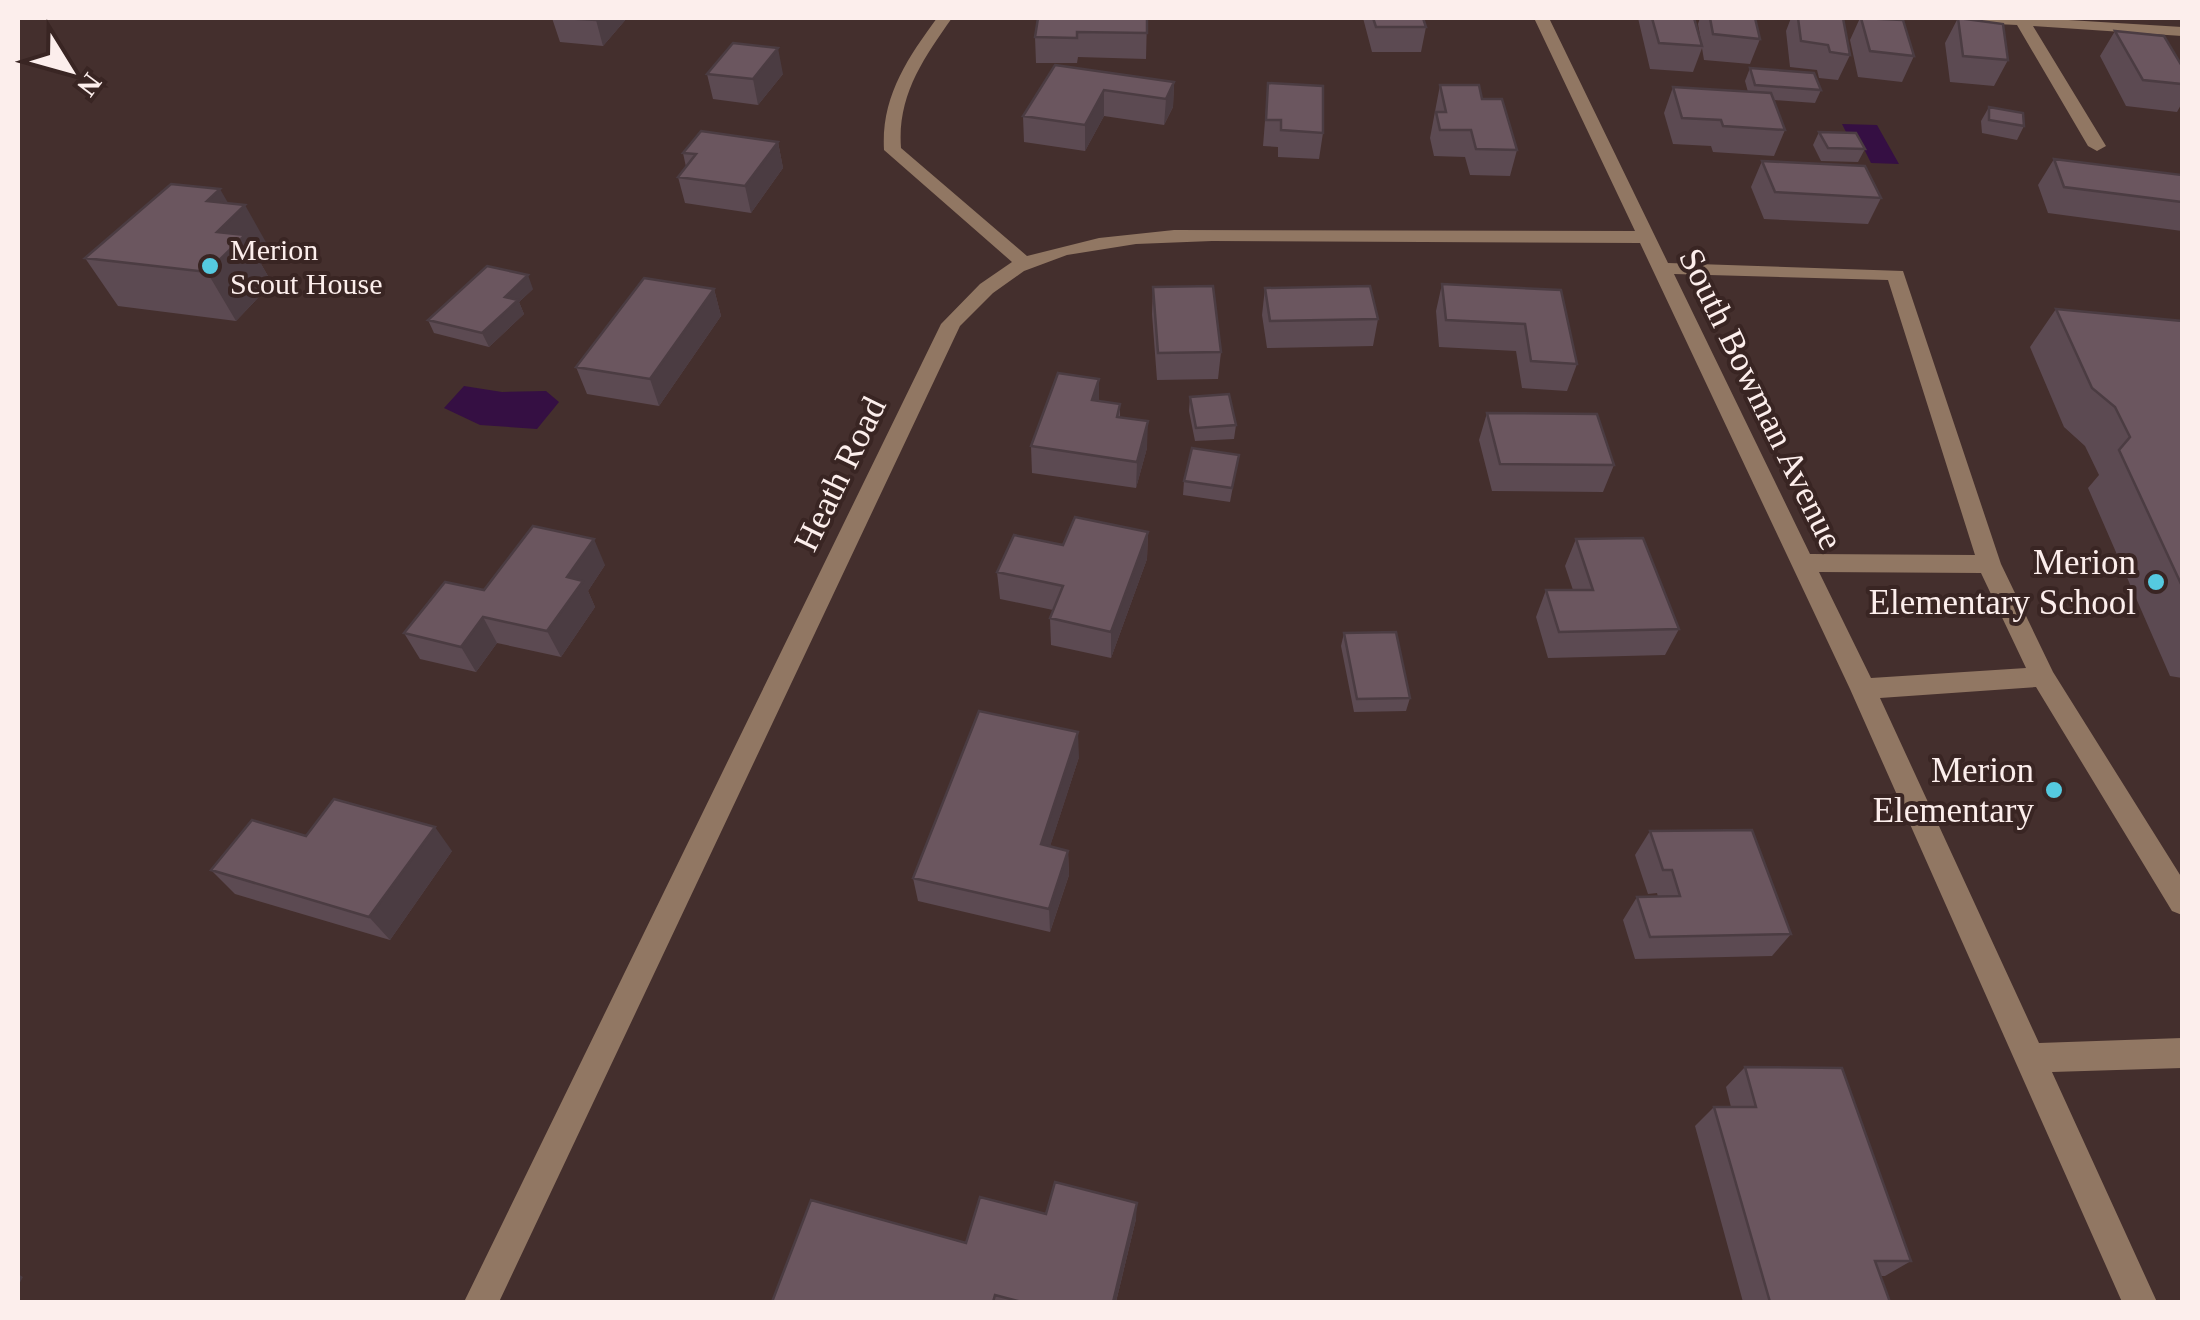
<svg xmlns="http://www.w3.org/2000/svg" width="2200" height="1320" font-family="Georgia,serif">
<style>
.water{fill:#350f43}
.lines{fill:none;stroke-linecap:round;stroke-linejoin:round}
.minor{fill:#917763;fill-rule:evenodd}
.wall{fill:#5c4a52}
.shaded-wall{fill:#4b3c42}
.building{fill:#6b565f;stroke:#4b3c42;stroke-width:2.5}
.poi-dot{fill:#55cae0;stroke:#392523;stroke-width:4}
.labels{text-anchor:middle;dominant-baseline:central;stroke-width:8;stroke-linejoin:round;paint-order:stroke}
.far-poi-label{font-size:30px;fill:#fceeec;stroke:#392523;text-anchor:start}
.street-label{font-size:35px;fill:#fceeec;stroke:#392523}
.poi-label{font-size:35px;fill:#fceeec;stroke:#392523;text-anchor:end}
</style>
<rect width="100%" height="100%" fill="#442f2d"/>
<path class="water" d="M1842,124L1877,125L1899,164L1871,163L1860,141L1850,140Z
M464,386L502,392L546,391L559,402L537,429L480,425L444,408Z"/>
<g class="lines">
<path class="minor" d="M937,18H952C923,59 897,96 901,148L1027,256L1099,238L1174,230L1635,231L1534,18H1549L1668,263L1903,271L2001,564L2053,672L2182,878V915L2172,911L2036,687L1880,698L2039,1043L2182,1038V1068L2052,1072L2157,1302H2122L1850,689L1640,243L1212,241L1136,244L1067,255L1024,271L993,293L960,326L499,1302H464L941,324L980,284L1012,262L884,150C881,97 907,59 937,18ZM1674,274L1888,280L1975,555L1810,554ZM1819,572L1981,573L2026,668L1871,678Z
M1968,18H2036L2182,27V36L2033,26L2106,146L2097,151L2088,146L2017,25L1976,23Z"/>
</g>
<path class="wall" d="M552,18H627L603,46L560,42Z
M1147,18L1146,59L1078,57L1077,63H1036L1035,37Z
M1363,18H1423L1426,27L1421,52H1372Z
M1638,18H1694L1701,41L1698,24L1700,18H1755L1760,39L1750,64L1704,60L1702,48L1693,72L1650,69Z
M1791,18H1843L1850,55L1838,80L1819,78L1817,70L1790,67L1786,31Z
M1860,18H1883L1914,56L1902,82L1858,77L1850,40Z
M1958,18L2008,60L1994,86L1950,82L1945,43Z
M2115,31L2182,66V103L2177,112L2126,106L2100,56Z
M1055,65L1174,82L1173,107L1164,125L1104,116L1085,151L1024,142L1023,116Z
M1750,68L1821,90L1815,103L1774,100L1785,130L1774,156L1713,152L1711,146L1673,144L1664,113L1673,87L1748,92L1745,81Z
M707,74H783L758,105L713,99Z
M1268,83L1323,133L1319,159L1278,157V147L1263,146Z
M1440,85L1482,99L1517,150L1510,176L1470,175L1465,157L1434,156L1430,138Z
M1989,107L2024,126L2017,140L1982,133L1981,121Z
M1819,132L1865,149L1858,162L1821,161L1813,145Z
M778,142L783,168L751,213L685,203L678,177L686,167L683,153Z
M2054,159L2182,175V231L2048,213L2038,185Z
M1762,161L1881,198L1868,224L1764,219L1751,187Z
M228,203L272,253L261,264L272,283L236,321L118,306L85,258Z
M1442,284L1561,290L1577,364L1567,391L1522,388L1516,351L1439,347L1436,311Z
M1153,287L1221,352L1218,379L1157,380L1152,314Z
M1265,288L1378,319L1373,346L1267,348L1262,315Z
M533,289L519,302L524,314L489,347L434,333L428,320Z
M714,289L721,316L659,406L587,394L576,367Z
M2056,309L2182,321V678L2170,676L2088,488L2099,475L2085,446L2064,427L2030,347Z
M1099,379V401L1120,404V418L1147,448L1136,488L1032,473L1031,446Z
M1190,397L1236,425L1234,439L1195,441L1189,411Z
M1487,413L1614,465L1603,492L1492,491L1479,440Z
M1239,455L1230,502L1183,495L1184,481Z
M1148,532L1147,559L1111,658L1051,645L1050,618L1053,610L1000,599L997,572L1063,545Z
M1576,539L1679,629L1665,655L1548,658L1536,617L1546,590H1573L1565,566Z
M605,565L588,591L595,607L561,657L497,643L476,672L420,659L404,633L484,590Z
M1344,633L1410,698L1406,711L1354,712L1341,646Z
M1079,757L1050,846L1068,851L1069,875L1050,932L918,901L913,878Z
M1650,831L1791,934L1772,956L1635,959L1623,920L1637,897H1658L1657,893L1648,894L1635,855Z
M306,836L452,851L390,940L235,894L211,870Z
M1745,1067L1911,1261L1885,1276H1880L1890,1302H1743L1695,1126L1714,1107H1731L1726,1087Z
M1046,1214L1136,1219L1116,1302H772L966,1243Z"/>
<path class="shaded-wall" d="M599,18H627L603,46L596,20Z
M778,48L783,74L758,105L753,79Z
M1174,82L1173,107L1164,125L1166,99Z
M1104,90V116L1085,151V125Z
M778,142L783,168L751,213L745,186Z
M220,189L235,215L245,205L272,253L261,264L272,283L236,321L207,272L217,232L207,201Z
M528,275L533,289L519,302L524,314L489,347L482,333L505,297Z
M714,289L721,316L659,406L650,379Z
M1099,379V406L1092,400Z
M1148,421L1147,448L1136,488L1137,462Z
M1148,532L1147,559L1111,658V632Z
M594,539L605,565L588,591L595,607L561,657L547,631L567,577Z
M483,617L497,643L476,672L461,647Z
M1078,732L1079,757L1043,868L1041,844Z
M435,827L452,851L390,940L369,917Z
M1068,851L1069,875L1050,932L1049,909Z
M1137,1203L1136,1219L1116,1302H1113Z
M18,1274L23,1277L18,1286Z"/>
<path class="building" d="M562,18H599L596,20Z
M1038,18H1147V33L1077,32V38L1035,37Z
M1373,18H1423L1426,27H1376Z
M1652,18H1694L1702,46L1659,43Z
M1710,18H1755L1760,39L1713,34Z
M1798,18H1843L1850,55L1830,52L1828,45L1801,41Z
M1861,18L1903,20L1914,56L1870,51Z
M1958,18L2003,24L2008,60L1963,56Z
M2115,31L2164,36L2182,66V84L2143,80Z
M733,43L778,48L753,79L707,74Z
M1055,65L1174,82L1166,99L1104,90L1085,125L1023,116Z
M1750,68L1814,73L1821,90L1755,85Z
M1268,83L1323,86V133L1281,130V120H1266Z
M1440,85H1479L1482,99H1502L1517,150L1476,149L1471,130H1440L1436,112H1446Z
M1673,87L1771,93L1785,130L1723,126L1721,120L1682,118Z
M1989,107L2023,113L2024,126L1989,120Z
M701,131L778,142L745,186L678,177L696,154L683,153Z
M1819,132L1856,133L1865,149L1828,148Z
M2054,159L2182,175V202L2064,187Z
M1762,161L1865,166L1881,198L1775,192Z
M171,184L220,189L207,201L245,205L217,232L245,235L207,272L85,258Z
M487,266L528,275L505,297L518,300L482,333L428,320Z
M644,278L714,289L650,379L576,367Z
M1442,284L1561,290L1577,364L1531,361L1525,324L1446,320Z
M1213,286L1221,352L1158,353L1153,287Z
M1370,286L1378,319L1270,321L1265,288Z
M2056,309L2182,321V586L2119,450L2130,437L2115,407L2092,388Z
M1058,373L1099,379L1092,400L1120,404L1117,417L1148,421L1137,462L1031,446Z
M1229,394L1236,425L1196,428L1190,397Z
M1487,413L1597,414L1614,465L1500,464Z
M1192,448L1239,455L1232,488L1184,481Z
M1075,517L1148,532L1111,632L1050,618L1063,586L997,572L1014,535L1063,545Z
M533,526L594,539L567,577L583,581L547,631L483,617L461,647L404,633L445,582L484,590Z
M1643,538L1679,629L1559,632L1546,590H1593L1576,539Z
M1396,632L1410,698L1357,699L1344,633Z
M979,711L1078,732L1041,844L1068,851L1049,909L913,878Z
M334,799L435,827L369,917L211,870L252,820L306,836Z
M1752,830L1791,934L1650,937L1637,897L1680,896L1672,870H1663L1650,831Z
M1745,1067L1842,1068L1911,1261H1875L1890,1302H1770L1714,1107H1756Z
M1055,1182L1137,1203L1113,1302H1022L995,1295L993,1302H772L811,1200L966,1243L980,1197L1046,1214Z"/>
<g class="poi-dot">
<circle cx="210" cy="266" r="10"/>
<circle cx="2156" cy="582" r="10"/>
<circle cx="2054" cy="790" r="10"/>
</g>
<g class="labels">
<g class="far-poi-label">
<text x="230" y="249">Merion<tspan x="230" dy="34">Scout House</tspan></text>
</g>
<g class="street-label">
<text transform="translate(1761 399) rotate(64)">South Bowman Avenue</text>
<text transform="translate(840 474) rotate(-64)">Heath Road</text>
</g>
<g class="poi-label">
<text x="2136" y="562">Merion<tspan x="2136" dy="40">Elementary School</tspan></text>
<text x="2034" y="770">Merion<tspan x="2034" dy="40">Elementary</tspan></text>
</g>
</g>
<rect width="2200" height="1320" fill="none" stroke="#fceeec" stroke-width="40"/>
<g transform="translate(70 70) rotate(127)" stroke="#392523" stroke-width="8" paint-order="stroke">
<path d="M0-8L18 38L0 25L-18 38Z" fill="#fceeec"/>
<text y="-15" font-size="28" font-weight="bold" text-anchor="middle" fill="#fceeec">N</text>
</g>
</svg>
